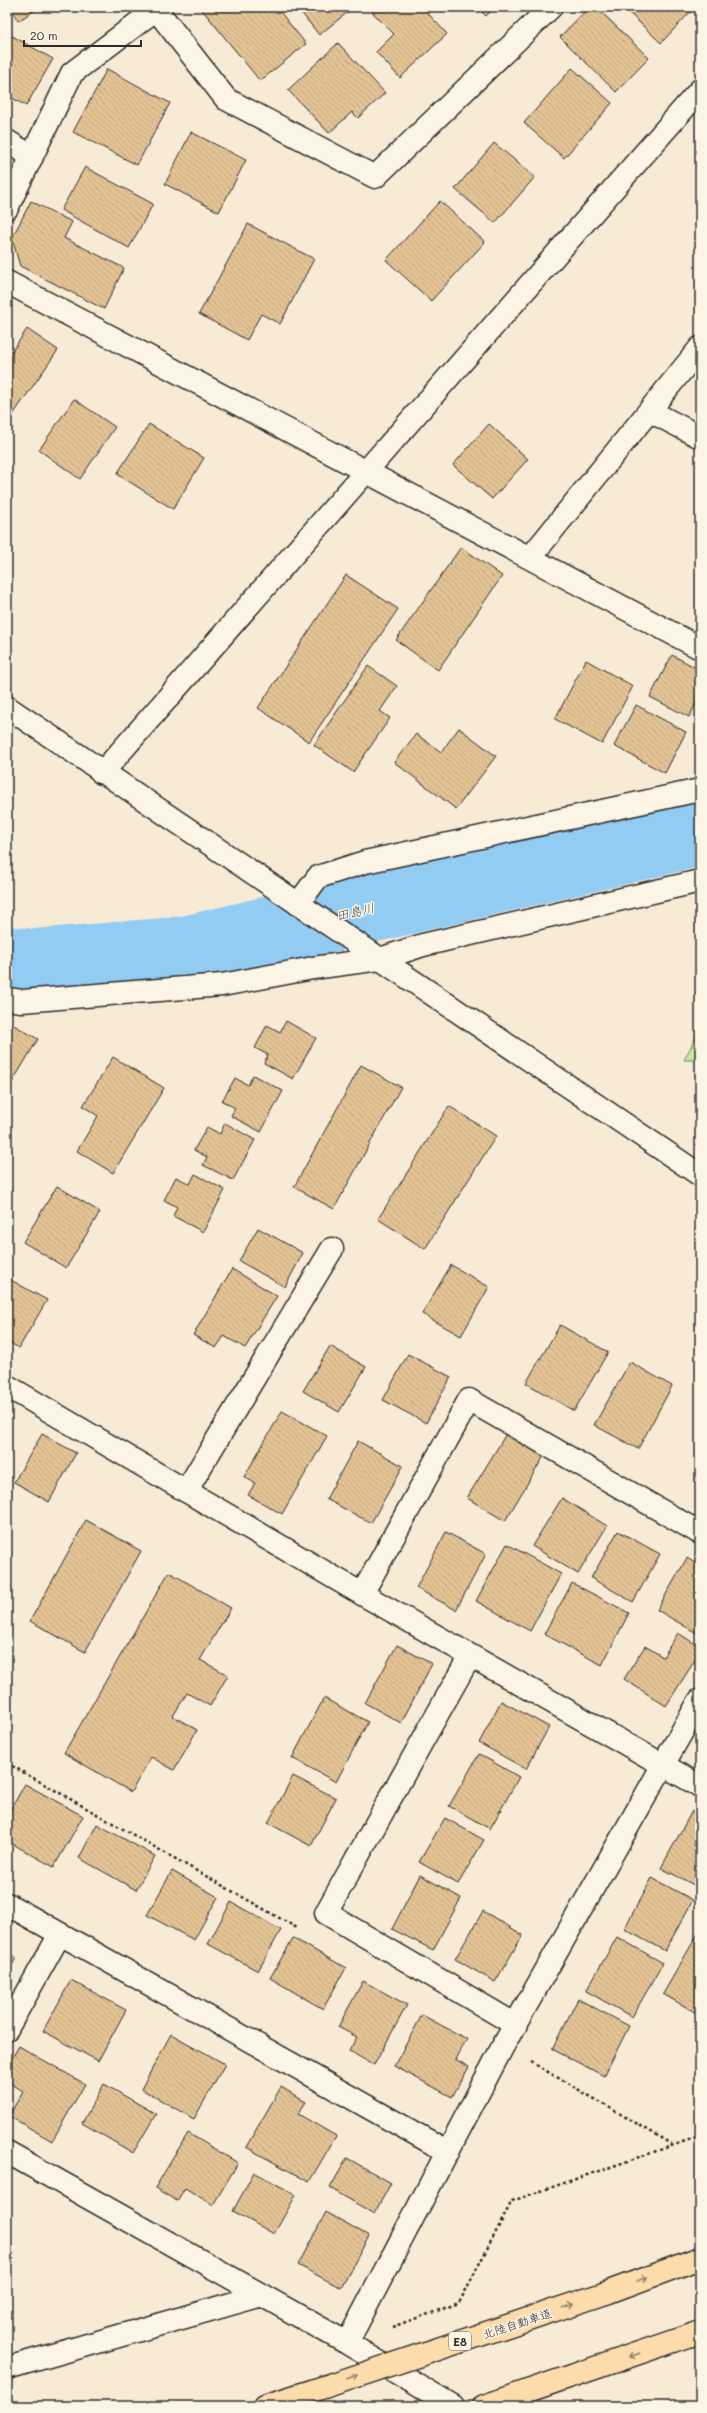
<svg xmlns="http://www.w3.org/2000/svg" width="707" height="2413" font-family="Mali,'Klee One',sans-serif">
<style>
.cemetery{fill:url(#cemetery-stones);stroke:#768a66}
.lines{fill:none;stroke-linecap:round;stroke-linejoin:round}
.river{stroke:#93ccf3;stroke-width:70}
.building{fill:url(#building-back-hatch);stroke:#2b2b2b}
.minor-casing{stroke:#2b2b2b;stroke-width:25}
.tertiary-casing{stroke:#2b2b2b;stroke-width:25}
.motorway-casing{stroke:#2b2b2b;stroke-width:25}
.path{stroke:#2b2b2b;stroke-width:2.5;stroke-dasharray:3 3;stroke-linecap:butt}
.minor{stroke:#fcf5e5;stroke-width:22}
.tertiary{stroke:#fcf5e5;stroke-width:22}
.motorway{stroke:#fddcac;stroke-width:22}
.motorway-bridge-casing{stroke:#2b2b2b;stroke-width:25;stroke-linecap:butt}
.motorway-bridge{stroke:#fddcac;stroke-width:22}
.oneway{stroke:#94846c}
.labels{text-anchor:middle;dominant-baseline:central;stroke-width:3;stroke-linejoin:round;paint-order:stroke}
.shield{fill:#fcf5e5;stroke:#6a6863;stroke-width:1}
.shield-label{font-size:11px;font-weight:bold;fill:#2b2b2b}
.street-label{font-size:12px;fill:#2b2b2b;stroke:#fcf5e5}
.water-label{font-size:13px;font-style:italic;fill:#45535d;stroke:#fcf5e5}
</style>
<defs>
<pattern id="cemetery-stones" width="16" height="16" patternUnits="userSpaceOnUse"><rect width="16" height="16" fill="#c2e8a2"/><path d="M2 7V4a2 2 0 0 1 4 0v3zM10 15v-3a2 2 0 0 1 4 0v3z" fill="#a7c78c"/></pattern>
<pattern id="building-back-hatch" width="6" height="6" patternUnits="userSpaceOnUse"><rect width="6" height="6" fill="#e3c395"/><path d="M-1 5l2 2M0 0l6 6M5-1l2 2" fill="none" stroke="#c3a881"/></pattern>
</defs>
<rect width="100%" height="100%" fill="#f7ebd5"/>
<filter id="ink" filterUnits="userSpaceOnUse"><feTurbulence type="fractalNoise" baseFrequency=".025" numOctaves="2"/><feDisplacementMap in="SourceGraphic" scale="8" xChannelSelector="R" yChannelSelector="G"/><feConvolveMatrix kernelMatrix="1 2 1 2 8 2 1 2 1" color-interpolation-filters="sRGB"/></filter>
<g filter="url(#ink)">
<path class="cemetery" d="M700,1029V1060H684Z"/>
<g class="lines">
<path class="river" d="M7,961L34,964L185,951L700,831"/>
</g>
<path class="building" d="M10,7H40L18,21Z
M200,7H276L306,44L260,81Z
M297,7H354L319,35Z
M377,7H422L447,34L400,78L376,52L394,34L372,12Z
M477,7H495L486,16Z
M589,7H596L649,58L616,92L560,37Z
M623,7H695L661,43Z
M7,33L53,59L26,106L7,95Z
M338,43L385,93L358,118L352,112L329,133L288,90Z
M572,68L612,103L564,158L524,123Z
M107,69L170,103L137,165L73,132Z
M191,132L246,160L219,212L165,184Z
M494,143L535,177L495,223L455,189Z
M85,167L153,204L129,248L61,210Z
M31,201L72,222L64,238L124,268L104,309L20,266L12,238Z
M440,201L485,242L431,301L386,260Z
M248,224L314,259L280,324L261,314L247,340L199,314Z
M27,329L58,350L10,419L7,417V359Z
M74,399L115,427L80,479L39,450Z
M149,424L204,458L173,509L117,474Z
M489,424L528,459L492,499L453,465Z
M461,547L502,576L438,670L396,640Z
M346,575L398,609L309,742L258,708Z
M672,655L700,670V696L689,717L650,697Z
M586,660L633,686L602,744L555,719Z
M368,666L397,686L380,711L390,718L353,772L314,745Z
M636,705L686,732L665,773L614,746Z
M459,728L496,756L456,809L394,762L416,734L441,752Z
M7,1021L38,1039L7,1091Z
M286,1021L316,1038L293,1079L264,1063L268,1055L255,1048L267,1025L280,1032Z
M113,1057L164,1088L113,1173L77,1151L98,1116L83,1106Z
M361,1065L401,1087L334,1209L294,1187Z
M253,1075L283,1091L261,1132L231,1116L235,1108L222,1101L235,1078L248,1085Z
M449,1106L496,1136L425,1249L378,1219Z
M225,1123L255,1140L233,1180L203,1165L207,1157L194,1150L207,1127L220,1134Z
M195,1174L225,1190L203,1232L173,1216L177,1207L164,1200L176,1177L190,1184Z
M57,1186L100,1212L66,1268L23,1242Z
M258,1228L303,1253L285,1287L239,1261Z
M451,1265L489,1287L461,1336L422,1314Z
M232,1269L277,1296L245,1348L224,1336L216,1348L193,1335Z
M7,1278L47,1300L19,1348L7,1341Z
M560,1325L608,1352L574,1411L526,1383Z
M330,1346L366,1367L339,1412L303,1391Z
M408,1354L451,1377L426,1423L383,1400Z
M630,1362L672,1386L638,1449L594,1425Z
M282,1411L327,1436L282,1514L248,1495L255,1483L244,1477Z
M42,1434L76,1453L49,1502L14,1482Z
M506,1434L544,1456L505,1521L467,1498Z
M358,1441L403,1466L371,1523L326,1499Z
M562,1498L607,1526L578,1574L532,1546Z
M86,1520L141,1551L85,1652L30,1621Z
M618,1531L660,1554L633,1602L591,1578Z
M446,1532L486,1554L456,1610L416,1588Z
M507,1544L561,1574L530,1631L476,1601Z
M687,1558L700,1566V1635L657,1610Z
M169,1572L231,1608L200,1660L228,1675L210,1706L187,1693L173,1716L197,1730L174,1770L151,1757L131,1792L64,1753Z
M572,1583L629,1613L602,1665L544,1634Z
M678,1633L700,1647V1652L666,1706L624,1679L645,1646L663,1657Z
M397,1645L432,1664L401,1723L365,1703Z
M324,1698L368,1722L336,1782L292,1758Z
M501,1701L549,1727L526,1769L479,1743Z
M479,1754L519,1777L490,1829L449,1806Z
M293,1776L336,1798L311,1846L268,1823Z
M25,1784L83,1816L54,1867L7,1841V1816Z
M692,1811L700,1815V1888L661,1868Z
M445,1818L484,1840L458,1884L419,1862Z
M97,1824L155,1856L136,1890L79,1858Z
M172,1871L218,1897L194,1940L147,1915Z
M420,1875L461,1898L433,1950L392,1929Z
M652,1878L693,1900L665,1951L624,1929Z
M231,1902L281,1930L258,1971L208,1944Z
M483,1911L523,1935L495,1982L455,1959Z
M700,1930V2015L663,1994Z
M617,1937L663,1963L632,2017L586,1991Z
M293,1938L346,1968L323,2009L270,1978Z
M7,1953L16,1958L7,1974Z
M71,1980L126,2010L98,2061L43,2031Z
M363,1981L407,2005L374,2065L349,2051L357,2037L338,2027Z
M578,1999L629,2026L604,2076L552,2049Z
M422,2015L467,2039L455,2059L469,2067L452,2097L394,2066Z
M171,2034L225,2064L194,2119L141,2089Z
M19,2046L85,2084L52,2141L9,2116L23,2091L7,2081V2067Z
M104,2084L156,2114L133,2153L82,2123Z
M281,2087L306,2102L298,2114L336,2136L309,2182L246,2147Z
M188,2133L238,2163L213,2205L185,2188L177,2201L155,2188Z
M347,2158L391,2183L374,2214L330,2188Z
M254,2172L296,2195L274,2234L233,2211Z
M326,2212L369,2236L341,2288L298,2265Z"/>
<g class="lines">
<defs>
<path id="minor" d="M156,9L226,99L375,177L551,7
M7,141L32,157
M7,208L72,73L159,7
M7,282L700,648
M650,411L700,437
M530,558L700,348
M298,904L318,877L365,862L700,790
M7,999L22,1001L222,985L313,968L380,959L423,945L700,881
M7,1386L362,1594L700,1786
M186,1491L332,1249
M362,1594L469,1400L700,1533
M470,1656L326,1913L516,2025
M7,1904L448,2152
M7,2029L60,1934
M7,2152L347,2343L453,2406
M347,2343L503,2046L700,1700
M7,2368L262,2295"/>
<path id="tertiary" d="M7,707L700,1175
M102,773L700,90"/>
<path id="motorway" d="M606,2293L700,2258
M264,2406L315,2390
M484,2406L700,2332"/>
</defs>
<use href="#minor" class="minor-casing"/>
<use href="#tertiary" class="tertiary-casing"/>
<use href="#motorway" class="motorway-casing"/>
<path class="path" d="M7,1763L297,1928
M531,2062L672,2144
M392,2327L459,2303L512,2201L700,2136"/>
<use href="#minor" class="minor"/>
<use href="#tertiary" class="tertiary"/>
<use href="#motorway" class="motorway"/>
<defs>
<path id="motorway-bridge" d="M315,2390L606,2293"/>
</defs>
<use href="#motorway-bridge" class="motorway-bridge-casing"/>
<use href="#motorway-bridge" class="motorway-bridge"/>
</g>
<defs><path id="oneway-shaft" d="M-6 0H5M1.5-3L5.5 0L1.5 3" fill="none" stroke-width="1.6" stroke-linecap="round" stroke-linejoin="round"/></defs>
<g class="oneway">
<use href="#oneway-shaft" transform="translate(642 2279) rotate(-21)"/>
<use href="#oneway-shaft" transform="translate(568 2306) rotate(-18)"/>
<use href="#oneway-shaft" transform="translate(635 2355) rotate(161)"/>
<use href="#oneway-shaft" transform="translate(352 2377) rotate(-18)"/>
</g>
</g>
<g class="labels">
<rect class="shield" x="449" y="2332" width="22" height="18" rx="3"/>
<g class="shield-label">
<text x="460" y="2341">E8</text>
</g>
<g class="street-label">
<text transform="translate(517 2323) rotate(-18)">北陸自動車道</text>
</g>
<g class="water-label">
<text transform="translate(355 911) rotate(-13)">田島川</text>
</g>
</g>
<rect width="707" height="2413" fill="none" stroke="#fcf5e5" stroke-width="24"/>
<rect x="12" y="12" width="683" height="2389" fill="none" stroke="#2b2b2b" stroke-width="1.5" filter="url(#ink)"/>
<path d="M24 40v6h117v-6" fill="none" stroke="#2b2b2b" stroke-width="2"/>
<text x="30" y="40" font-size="12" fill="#2b2b2b" stroke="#fcf5e5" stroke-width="3" paint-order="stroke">20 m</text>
</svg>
